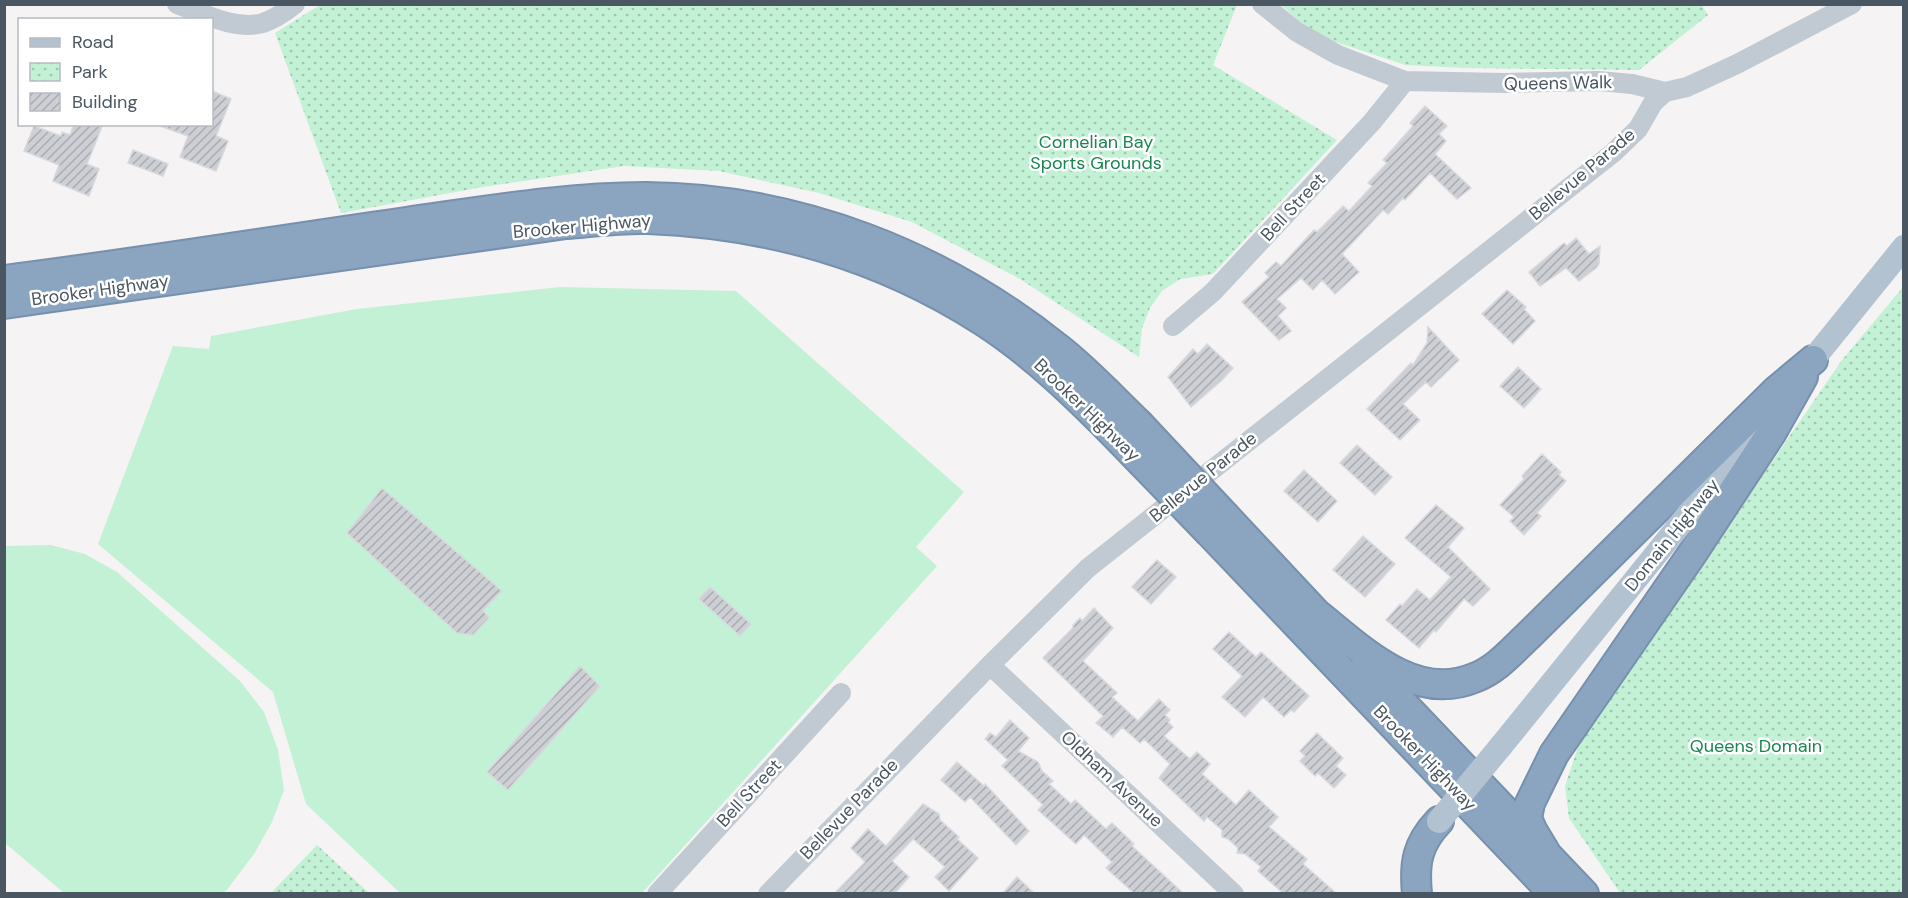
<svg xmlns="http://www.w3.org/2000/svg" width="1908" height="898" font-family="'DM Sans',sans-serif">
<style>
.grass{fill:#c3f1d5}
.park{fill:url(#park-dots)}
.building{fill:url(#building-hatch);stroke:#d7d9de;stroke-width:1.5}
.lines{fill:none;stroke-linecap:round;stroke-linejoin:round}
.highway-casing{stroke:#7690ad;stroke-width:32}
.minor{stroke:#c1cad2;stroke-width:20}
.major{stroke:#b3c2d1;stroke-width:24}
.highway{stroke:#8ba5c1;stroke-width:28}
.highway-bridge-casing{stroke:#7690ad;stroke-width:32;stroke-linecap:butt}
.major-bridge{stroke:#b3c2d1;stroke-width:24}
.highway-bridge{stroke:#8ba5c1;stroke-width:28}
.labels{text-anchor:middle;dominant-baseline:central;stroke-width:5;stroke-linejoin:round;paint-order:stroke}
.street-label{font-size:18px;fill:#4a5661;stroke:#fff}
.park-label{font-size:18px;fill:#17864f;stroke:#fff}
</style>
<defs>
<pattern id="park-dots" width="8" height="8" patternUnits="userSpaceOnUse" patternTransform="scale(1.5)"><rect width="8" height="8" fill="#c3f1d5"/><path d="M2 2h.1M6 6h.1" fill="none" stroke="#a0c6b0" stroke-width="1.8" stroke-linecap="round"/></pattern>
<pattern id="building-hatch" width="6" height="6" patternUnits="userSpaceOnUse" patternTransform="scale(1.5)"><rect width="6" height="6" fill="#cdcfd5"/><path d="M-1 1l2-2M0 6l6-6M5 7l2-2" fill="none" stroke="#a8abb0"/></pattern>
</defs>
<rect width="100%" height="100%" fill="#f5f3f3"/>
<path class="grass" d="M560,287L736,291L964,492L916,547L937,566L642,893H400L306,804L273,692L98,544L173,346L209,349L211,336L357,309Z
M51,545L85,554L117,572L240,681L264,712L278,750L284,790L272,822L254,854L226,891L220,893H64L5,843V546Z"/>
<path class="park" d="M1701,4L1708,15L1639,70L1465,68L1405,65L1315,35L1281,5Z
M320,5H1237L1213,65L1337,140L1213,274L1180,279L1162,291L1150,308L1142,328L1139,357L1020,279L912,222L819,193L719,171L624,166L483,187L341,213L275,33Z
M1903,287V893H1620L1569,818L1565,786L1580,741L1842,360Z
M317,845L369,893H271Z"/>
<path class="building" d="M212,91L231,99L216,136L228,141L216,171L180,157L188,136L160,126L212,124Z
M1425,106L1447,126L1439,134L1446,141L1435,154L1471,188L1457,199L1430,173L1405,200L1403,198L1388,214L1383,210L1342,254L1359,272L1335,294L1322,280L1313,290L1301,278L1277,299L1286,308L1278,316L1291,331L1279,340L1242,302L1269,277L1265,273L1276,262L1281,266L1314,230L1317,232L1343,206L1349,211L1372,186L1368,183L1387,163L1383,160L1413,126L1410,123Z
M74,124H103L87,164L99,169L89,196L53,181L59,165L24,151L34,126L61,136L62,132L70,135Z
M133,150L168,164L163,176L128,163Z
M1576,238L1589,254L1600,246L1599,264L1596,268L1579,281L1566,268L1540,286L1529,272L1564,243L1567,246Z
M1507,290L1526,307L1524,309L1535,321L1513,344L1482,314Z
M1428,327L1459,360L1431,387L1426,382L1403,404L1420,420L1400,440L1367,409L1411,363L1413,365L1427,343Z
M1207,344L1233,368L1221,381L1191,407L1168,377L1193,349L1198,354Z
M1518,367L1541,389L1524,408L1500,386Z
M1357,445L1392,477L1375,495L1340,463Z
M1542,454L1561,472L1559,475L1566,481L1537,513L1541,516L1524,535L1510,521L1514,517L1500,505L1524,479L1522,476Z
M1304,470L1337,501L1318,522L1284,491Z
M382,488L502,591L483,610L489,618L473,635L457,633L347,533Z
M1436,505L1464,528L1448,547L1490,589L1473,606L1464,599L1436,632L1434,630L1419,648L1386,620L1400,604L1402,606L1417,589L1430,600L1451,577L1405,538Z
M1363,536L1395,564L1365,597L1333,570Z
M1157,560L1176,577L1151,604L1132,587Z
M710,587L751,624L740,636L699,599Z
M1094,608L1113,628L1083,661L1117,693L1112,697L1138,721L1159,699L1170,710L1165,715L1170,720L1168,722L1173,727L1164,736L1190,759L1197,752L1210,764L1202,774L1236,805L1249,790L1278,817L1269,827L1307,859L1303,864L1337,894H1284L1258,871L1261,867L1245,854L1237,853L1238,848L1228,839L1222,837V830L1207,817L1204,821L1159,778L1170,764L1144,739L1140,743L1122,727L1113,737L1096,723L1103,716L1043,658L1073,628V625L1080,618L1082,621Z
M1229,632L1256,657L1261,652L1309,696L1294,712L1291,710L1284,717L1263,697L1245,717L1222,697L1242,676L1213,649Z
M580,666L600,686L508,790L487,772Z
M1010,720L1029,738L1018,751L1038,762L1042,771L1053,781L1049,784L1071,804L1075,800L1106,829L1112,823L1134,844L1132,846L1184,894H1135L1106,868L1112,862L1084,835L1076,844L1038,810L1043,805L1002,766L1008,760L985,739L990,733L996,737Z
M1317,733L1343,758L1336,766L1346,775L1334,788L1318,773L1315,776L1300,761L1305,756L1300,751Z
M957,762L984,786L985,784L1029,831L1016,845L970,797L965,802L941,780Z
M923,804L939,814L940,820L959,837L957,839L978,858L949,891L935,877L945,867L913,839L892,861L909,877L894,894H834L865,862L851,848L868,829L886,846Z
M1017,877L1035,894H1002Z"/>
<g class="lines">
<defs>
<path id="highway" d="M4,280C139,263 272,241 406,222C485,211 566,197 646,197C797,198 942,255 1059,349C1087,371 1112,398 1138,423
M4,304L566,224C593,222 621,218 648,219C770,224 880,255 983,321C1034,354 1078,397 1120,440
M1226,517L1329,627
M1210,533L1554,894
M1317,614C1361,649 1414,703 1474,678C1496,670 1512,651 1528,636L1777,390L1813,360
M1366,665L1584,894
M1547,855L1532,830L1527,818L1530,803L1554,754L1692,554L1772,432L1803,377
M1417,894C1414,863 1417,844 1439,821"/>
</defs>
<use href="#highway" class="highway-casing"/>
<path class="minor" d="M177,4C202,13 236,31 263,23C275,19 285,12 295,4
M1262,4L1297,32L1338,55L1405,81L1503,83L1599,81L1632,84L1665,92L1687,87L1737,64L1852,4
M1173,326L1213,292L1372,122L1405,81
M990,665L1234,894
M657,894L841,693
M768,894L990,665L1088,568L1613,153L1638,129L1653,103L1665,92"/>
<path class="major" d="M1802,373L1904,247
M1501,746L1775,407"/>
<use href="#highway" class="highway"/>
<defs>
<path id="highway-bridge" d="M1138,423L1226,517
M1120,440L1210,533"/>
</defs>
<use href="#highway-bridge" class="highway-bridge-casing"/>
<path class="major-bridge" d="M1439,821L1501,746"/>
<use href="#highway-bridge" class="highway-bridge"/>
</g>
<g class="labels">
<g class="street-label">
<text transform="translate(1558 83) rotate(-1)">Queens Walk</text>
<text transform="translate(1582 174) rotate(-40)">Bellevue Parade</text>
<text transform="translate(1293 207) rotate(-47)">Bell Street</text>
<text transform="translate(582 226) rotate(-5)">Brooker Highway</text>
<text transform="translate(100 290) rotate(-8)">Brooker Highway</text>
<text transform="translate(1087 410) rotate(44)">Brooker Highway</text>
<text transform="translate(1203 477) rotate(-39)">Bellevue Parade</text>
<text transform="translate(1672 535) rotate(-51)">Domain Highway</text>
<text transform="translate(1425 758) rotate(46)">Brooker Highway</text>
<text transform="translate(1112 779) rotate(43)">Oldham Avenue</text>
<text transform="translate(749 793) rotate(-47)">Bell Street</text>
<text transform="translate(849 809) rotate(-46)">Bellevue Parade</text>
</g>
<g class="park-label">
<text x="1096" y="142">Cornelian Bay<tspan x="1096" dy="21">Sports Grounds</tspan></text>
<text x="1756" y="746">Queens Domain</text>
</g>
</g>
<rect width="1908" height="898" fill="none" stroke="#4a5661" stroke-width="12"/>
<rect x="18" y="18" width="195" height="108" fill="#ffffff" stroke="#b7bbc0" stroke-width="1.5"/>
<rect x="30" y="38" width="30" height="9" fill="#b3c2d1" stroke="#b7bbc0" stroke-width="1.5"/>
<text x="72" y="48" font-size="18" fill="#4a5661">Road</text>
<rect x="30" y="63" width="30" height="18" fill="url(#park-dots)" stroke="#b7bbc0" stroke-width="1.5"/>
<text x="72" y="78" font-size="18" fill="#4a5661">Park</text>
<rect x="30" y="93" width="30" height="18" fill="url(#building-hatch)" stroke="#b7bbc0" stroke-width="1.5"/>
<text x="72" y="108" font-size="18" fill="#4a5661">Building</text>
</svg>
